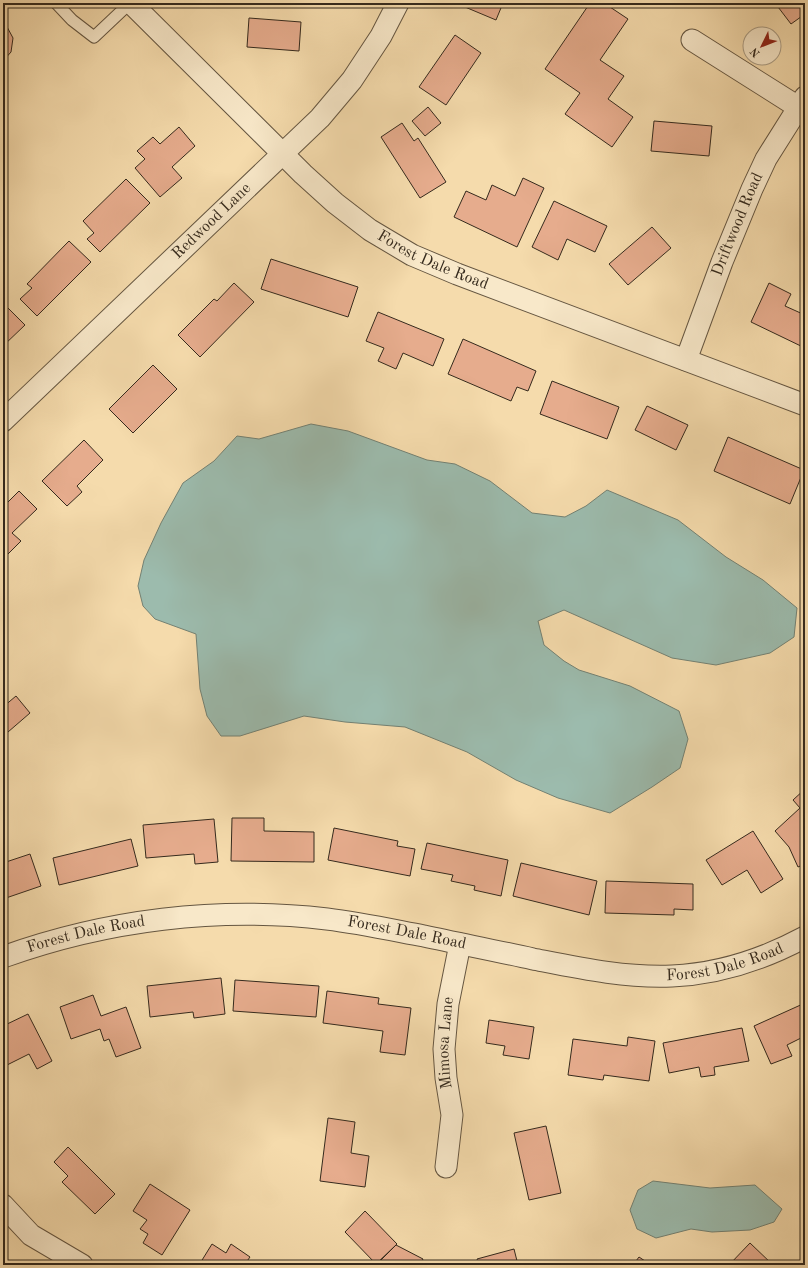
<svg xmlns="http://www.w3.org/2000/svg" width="808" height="1268" font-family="'Old Standard TT',serif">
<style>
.water{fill:#9cbbad;stroke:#738173}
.building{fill:#e6ac8d;stroke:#352a1d}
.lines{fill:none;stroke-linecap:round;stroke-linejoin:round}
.lane-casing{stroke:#655641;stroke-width:13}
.street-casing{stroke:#655641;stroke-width:23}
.lane{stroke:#f8e8c9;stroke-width:11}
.street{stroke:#f8e8c9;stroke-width:21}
.labels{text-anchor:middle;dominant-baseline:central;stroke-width:4;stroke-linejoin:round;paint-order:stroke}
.street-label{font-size:16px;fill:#352a1d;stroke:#f8e8c9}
</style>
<rect width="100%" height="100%" fill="#f5dbac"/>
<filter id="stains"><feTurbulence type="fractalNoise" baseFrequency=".005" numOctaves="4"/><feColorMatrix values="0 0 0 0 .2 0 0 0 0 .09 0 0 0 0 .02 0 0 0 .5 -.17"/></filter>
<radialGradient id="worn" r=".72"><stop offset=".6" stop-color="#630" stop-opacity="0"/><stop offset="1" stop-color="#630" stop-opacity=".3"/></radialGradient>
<path class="water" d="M311,424L348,431L427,460L455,464L490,481L532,513L565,517L586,506L607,490L678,520L726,557L763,580L797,608L794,637L770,653L716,665L672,658L564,610L538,621L544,645L564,661L579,670L630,686L679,711L688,739L680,768L652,787L610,813L558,798L516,780L467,752L405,727L345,722L304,716L240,736H221L207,716L200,689L196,634L155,619L143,606L138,586L144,560L161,523L183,483L214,461L237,436L259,439Z
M653,1181L710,1188L755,1185L782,1209L774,1222L750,1230L712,1232L691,1229L656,1238L637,1229L630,1210L638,1190Z"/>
<path class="building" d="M467,3H503L496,20L465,7Z
M590,3H604L628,19L600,60L624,76L608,99L633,117L612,147L565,114L580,93L545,69Z
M775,3H805V14L791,24Z
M249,18L301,22L299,51L247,47Z
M3,23L6,25L13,38L11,52L3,61Z
M455,35L481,53L446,105L419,87Z
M428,107L441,123L425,136L412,121Z
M654,121L712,126L709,156L651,151Z
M402,123L414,141L418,138L446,182L420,198L381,137Z
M179,127L195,146L172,167L182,178L160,197L135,168L145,159L137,151L153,137L160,144Z
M523,178L544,188L517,247L454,217L466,191L486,200L492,185L515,196Z
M126,179L150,203L100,252L87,239L94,233L83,221Z
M554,201L607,226L595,252L567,239L558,260L532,247Z
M652,227L671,248L628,285L609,264Z
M69,241L91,262L37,316L20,299L32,288L27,284Z
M271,259L358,287L348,317L261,289Z
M234,283L254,302L200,357L178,335L214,299L217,301Z
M769,283L791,294L785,306L805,315V348L751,322Z
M3,303L25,325L3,346Z
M378,312L444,339L433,366L403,353L396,369L378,361L384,348L366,341Z
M463,339L536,371L528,391L517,387L511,401L448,374Z
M153,365L177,389L133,433L109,409Z
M552,381L619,407L607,439L540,414Z
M647,406L688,425L676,450L635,430Z
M728,437L804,470L790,504L714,471Z
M84,440L103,460L77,486L82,492L67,506L42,481Z
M19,491L37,509L12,533L21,541L4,558L3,507Z
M16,696L30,713L8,732L3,726V707Z
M805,789V864L798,867L789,847L775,831L800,808L793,800Z
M232,818H264V831L314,832V862L231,861Z
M214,819L218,862L195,864L194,854L146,858L143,825Z
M334,828L398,841L397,846L415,849L410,876L328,860Z
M753,831L783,879L761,893L747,870L722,885L706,860Z
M131,839L138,866L59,885L53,858Z
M427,843L508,860L501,896L474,890L475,886L451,881L453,875L421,869Z
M30,854L41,886L3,899V863Z
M521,863L597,881L589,915L513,896Z
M606,881L693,884V910L674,909V915L605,913Z
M221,978L225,1014L194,1018L193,1012L150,1017L147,986Z
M235,980L319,986L316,1017L233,1011Z
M327,991L379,998L378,1004L411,1008L405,1055L380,1052L383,1031L323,1023Z
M93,995L101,1016L126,1007L141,1048L116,1057L109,1039L104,1041L100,1029L71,1039L60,1007Z
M805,1003V1036L787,1045L792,1056L771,1064L754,1026Z
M28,1014L52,1061L37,1069L29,1054L3,1067V1026Z
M489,1020L534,1027L529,1059L503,1055L505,1046L486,1043Z
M742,1028L749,1061L714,1067L715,1075L701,1077L699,1067L669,1073L663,1043Z
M628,1037L655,1041L649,1081L604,1075L603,1080L568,1075L573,1039L627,1046Z
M328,1118L355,1122L351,1153L369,1156L365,1187L320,1181Z
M546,1126L561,1193L529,1200L514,1133Z
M68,1147L115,1194L95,1214L62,1182L68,1176L54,1162Z
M150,1184L190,1210L162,1255L143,1243L148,1234L140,1229L147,1220L133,1211Z
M365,1211L397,1244L376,1264L345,1232Z
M750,1243L773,1265H729Z
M212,1244L226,1253L231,1244L250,1257L245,1264L246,1265H199Z
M396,1245L423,1259L420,1265H380L378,1263Z
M514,1249L518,1265H479L477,1259Z
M639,1257L651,1265H633Z"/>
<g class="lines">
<defs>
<path id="lane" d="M56,3L72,20L94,37L130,3"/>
<g id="street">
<path id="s1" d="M131,3L303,174L335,203L370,230L412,255L457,274L805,405"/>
<path d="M692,40L798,107"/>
<path id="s2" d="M686,360L722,262L752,189L766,159L805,97"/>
<path id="s3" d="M3,421L320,118L352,80L381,36L398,3"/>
<path id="s4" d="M3,957C106,920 218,906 327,919C360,923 392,930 424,936C461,944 497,951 533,959C579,968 625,978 672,976C718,974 764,959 805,937"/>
<path id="s5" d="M446,1167L452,1115L446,1078L444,1049L448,1004L460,944"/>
<path d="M3,1205L31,1235L82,1265"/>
</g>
</defs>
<use href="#lane" class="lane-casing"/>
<use href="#street" class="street-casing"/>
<use href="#lane" class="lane"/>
<use href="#street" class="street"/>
</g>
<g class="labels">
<g class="street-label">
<text stroke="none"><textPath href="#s3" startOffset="289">Redwood Lane</textPath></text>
<text stroke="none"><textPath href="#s2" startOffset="145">Driftwood Road</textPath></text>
<text stroke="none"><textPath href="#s1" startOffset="400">Forest Dale Road</textPath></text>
<text stroke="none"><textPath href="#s4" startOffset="410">Forest Dale Road</textPath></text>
<text stroke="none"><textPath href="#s4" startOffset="86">Forest Dale Road</textPath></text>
<text stroke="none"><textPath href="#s4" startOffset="734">Forest Dale Road</textPath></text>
<text stroke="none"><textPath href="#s5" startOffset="125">Mimosa Lane</textPath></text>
</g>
</g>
<rect width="808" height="1268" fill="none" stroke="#f5dbac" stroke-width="16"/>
<rect x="4" y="4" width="800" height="1260" fill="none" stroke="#352a1d" stroke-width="2"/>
<rect x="8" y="8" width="792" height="1252" fill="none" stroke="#352a1d"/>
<g transform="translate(762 46) rotate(227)"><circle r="19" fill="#f8e8c9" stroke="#aa9c84"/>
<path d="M0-3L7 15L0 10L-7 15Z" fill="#8f2418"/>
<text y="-6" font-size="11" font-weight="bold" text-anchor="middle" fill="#352a1d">N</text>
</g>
<rect width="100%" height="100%" filter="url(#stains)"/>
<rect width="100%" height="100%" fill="url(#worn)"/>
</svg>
